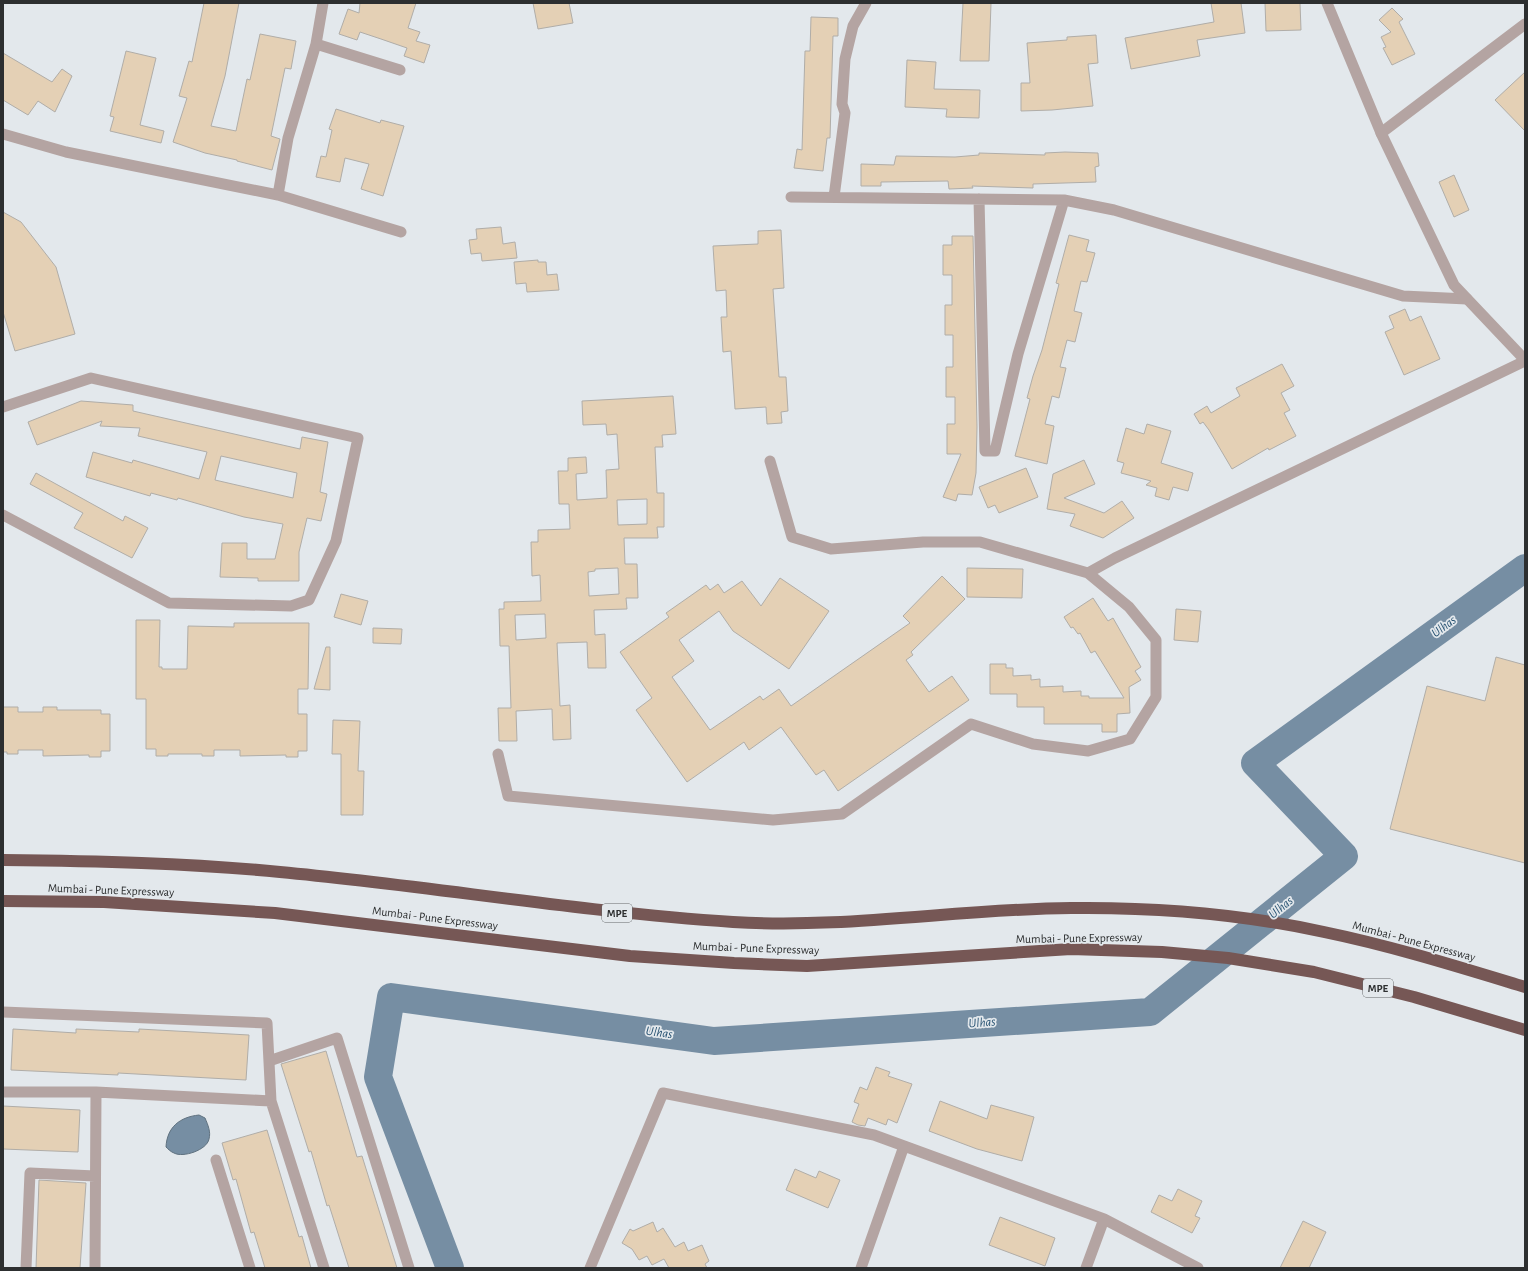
<svg xmlns="http://www.w3.org/2000/svg" width="1528" height="1271" font-family="'Alegreya Sans',sans-serif">
<style>
.water{fill:#768ea3;stroke:#607280}
.lines{fill:none;stroke-linecap:round;stroke-linejoin:round}
.river{stroke:#768ea3;stroke-width:28}
.building{fill:#e4d0b5;stroke:#b0ada8;fill-rule:evenodd}
.minor{stroke:#b4a4a2;stroke-width:11}
.tertiary{stroke:#b4a4a2;stroke-width:11}
.motorway{stroke:#765755;stroke-width:12}
.labels{text-anchor:middle;dominant-baseline:central;stroke-width:3.5;stroke-linejoin:round;paint-order:stroke}
.shield{fill:#e3e8ec;stroke:#646668;stroke-width:1}
.shield-label{font-size:11px;font-weight:bold;fill:#2d2f30}
.street-label{font-size:12px;fill:#2d2f30;stroke:#e3e8ec}
.water-label{font-size:13px;font-style:italic;fill:#275272;stroke:#e3e8ec}
</style>
<rect width="100%" height="100%" fill="#e3e8ec"/>
<path class="water" d="M199,1115L205,1118C208,1125 211,1132 209,1139C207,1150 183,1158 174,1153C171,1152 168,1149 166,1147C167,1127 180,1117 199,1115Z"/>
<g class="lines">
<path class="river" d="M450,1268L378,1077L391,997L714,1041L1150,1012L1344,856L1255,763L1525,568"/>
</g>
<path class="building" d="M204,3H239L225,76L211,126L236,131L247,79L250,80L260,34L296,41L291,69L285,68L271,136L280,139L272,170L237,161V160L205,153L173,142L187,98L179,96L189,61L192,62Z
M360,3H416L408,28L420,32L416,41L430,45L424,63L404,56L407,48L381,39L360,32L357,40L339,34L348,9L359,13Z
M533,3H569L573,23L538,29Z
M963,3H991L989,61H960Z
M1211,3H1241L1245,33L1197,40L1200,56L1131,69L1125,38L1214,22Z
M1265,3H1300L1301,30L1266,31Z
M1392,8L1403,19L1399,22L1415,54L1392,65L1383,48L1386,47L1381,37L1391,32L1379,20Z
M811,17L838,18V36H833L830,138H827L823,171L794,168L797,149L802,150L805,51H810Z
M1096,35L1098,63L1088,64L1093,106L1052,110L1021,111V83H1030L1027,43L1067,40V37Z
M126,51L156,58L140,125L164,131L161,143L110,131L114,117L110,116Z
M3,53L52,82L62,69L72,76L55,112L38,101L28,115L3,100Z
M907,60L936,62L934,89L980,90L979,118L946,117L947,109L905,107Z
M1525,72V131L1495,100Z
M336,109L380,123L381,120L404,126L383,196L361,189L369,164L345,158L340,182L316,177L321,156L326,157L332,130L329,129Z
M1065,152L1098,153L1099,166L1095,167L1096,182L1033,184V188L972,186L973,188L949,189L948,181L881,182V186H861V164L894,165L896,156L955,157L979,155V153L1045,155V153Z
M1454,175L1469,210L1454,217L1439,182Z
M3,212L21,222L56,267L75,334L15,351L3,312Z
M501,227L503,244L515,242L517,258L482,261L481,253L471,254L469,240L477,239L476,229Z
M781,230L784,288L773,289L779,377H786L788,411L781,412L782,423L767,424L766,407L735,409L731,351L723,352L721,317H727L726,290L716,291L713,246L758,244V231Z
M1069,235L1089,240L1086,251L1095,253L1087,282L1081,281L1074,311L1082,313L1075,342L1067,340L1060,367L1066,368L1059,398L1052,396L1045,424L1054,426L1047,464L1015,456L1030,399L1027,398L1033,376L1042,350L1059,284L1056,283Z
M952,236H973L977,427L976,473L972,495L958,494L956,501L943,497L961,454H947V424H955V397H946V367H953V335H945V305H952V275H943V245H952Z
M538,260V262H546L547,275L557,274L559,290L527,292L526,283L516,284L514,262Z
M1405,309L1410,321L1421,316L1440,359L1404,375L1385,332L1394,328L1389,316Z
M1282,364L1294,386L1281,393L1290,410L1284,413L1296,436L1269,450L1268,448L1232,469L1209,430L1203,422L1200,424L1194,414L1207,406L1211,413L1240,396L1236,388Z
M673,396L676,434L662,435L663,447H655L657,493H664V527H657L658,538H624L625,564H637L638,598H626L627,609L594,610L595,635L605,634L606,668H588L587,642L557,643L560,706L570,705L571,739L553,740L552,709L516,711L517,741H499L498,708H511L509,646H500L499,609H504V602L541,601L540,575L532,576L531,542H538V530L570,529L569,504H559L558,471H568V458L586,457L587,473L576,474L577,500L607,498L606,470L619,469L617,434L607,435L606,424L583,425L582,401ZM647,499V524L618,525L617,500ZM618,568L619,594L589,596L588,572L595,571V569ZM545,614L546,638L516,640L515,615Z
M81,401L133,405V411L300,449L302,437L328,442L320,492L327,494L321,521L307,518L299,552V581H258V578L220,577L222,543H247V559H275L283,524L244,517L178,498L177,500L151,493L150,496L86,477L93,452L132,463L133,460L199,479L207,452L138,436L140,428L100,426L102,421L37,445L28,422ZM221,456L297,473L293,498L215,480Z
M1147,424L1171,431L1161,463L1193,473L1188,491L1173,487L1169,500L1155,496L1157,488L1146,485L1151,481L1121,473L1124,463L1117,461L1126,428L1144,434Z
M1084,460L1095,484L1064,498L1104,513L1122,501L1134,518L1103,538L1070,526L1075,514L1047,509L1053,474Z
M1026,468L1038,497L999,513L995,505L988,508L979,487Z
M36,473L123,521L125,516L148,528L132,558L74,528L83,513L30,484Z
M967,568L1023,569L1022,598L967,597Z
M942,576L965,599L911,652L913,655L906,660L929,692L952,676L969,700L838,791L824,770L816,775L781,727L749,750L744,742L687,782L636,710L652,698L620,652L669,617L666,613L706,585L710,590L718,584L724,593L742,581L761,606L780,578L829,611L789,669L733,631L719,611L679,640L694,661L672,677L710,730L760,696L763,700L779,689L791,706L910,623L903,616Z
M341,594L368,601L361,625L334,617Z
M1093,598L1108,621L1113,618L1141,667L1135,671L1141,680L1129,687L1130,713L1117,714V732H1102V724H1044V707H1017V694H990V664H1006V668H1013V676L1031,675V680L1040,679V687L1063,686V692L1081,691V696H1089V698H1124L1095,651L1091,653L1080,633L1078,634L1073,627L1071,628L1064,617Z
M1176,609L1201,611L1198,642L1174,640Z
M136,620H160L159,667H162V669H187L188,626L234,627V623H309L308,689H298V714H307V751H298V757H286V755L240,756V750H214V756H202V754H168V756H156V749H146V699H136Z
M373,628L402,629L401,644L373,643Z
M326,647H330V690L314,689Z
M1496,657L1525,665V863L1390,829L1427,686L1485,701Z
M3,707H18V712H43V707H57V710H101V714H110V751H101V757H89V755L43,756V750H18V754H7V752H3Z
M333,720L360,721L358,771H364L363,815H341V754H332Z
M13,1029L76,1033V1029L139,1032V1029L249,1035L246,1080L118,1073V1075L11,1070Z
M326,1051L357,1157L362,1156L397,1268H349L329,1205L327,1206L311,1151L309,1152L281,1064Z
M876,1067L890,1072L888,1076L912,1084L897,1123L888,1119L886,1125L868,1118L865,1126L858,1125L852,1122L859,1104L854,1102L860,1087L867,1090Z
M940,1101L987,1119L991,1105L1034,1117L1022,1161L977,1149L929,1131Z
M3,1106L80,1110L78,1152L3,1149Z
M267,1130L299,1237L302,1236L311,1268H265L254,1232L251,1233L236,1179L233,1180L222,1143Z
M795,1169L816,1178L819,1171L840,1180L828,1208L786,1190Z
M39,1180L86,1183L80,1268H36Z
M1178,1189L1202,1201L1195,1216L1200,1218L1192,1233L1151,1212L1159,1195L1172,1201Z
M1000,1217L1055,1238L1045,1266L989,1245Z
M1303,1221L1326,1232L1309,1268H1280Z
M653,1222L657,1232L663,1228L675,1247L684,1242L688,1251L702,1245L709,1261L705,1264L707,1268H669L664,1259L652,1265L647,1256L639,1260L632,1249L622,1243L630,1229L633,1231Z"/>
<g class="lines">
<path class="minor" d="M316,44L400,70
M1381,133L1525,24
M3,134L66,152L278,195L401,232
M278,195L288,138L316,44L323,3
M791,197L1064,200L1114,210L1403,296L1467,299
M834,197L845,113L842,104L845,59L853,26L866,3
M979,199L985,451H995L1018,354L1064,200
M3,407L91,378L358,438L336,541L309,600L291,606L169,603L3,515
M770,461L792,537L831,549L923,542H980L1088,573
M498,754L508,796L773,820L842,814L971,724L1033,744L1088,751L1130,739L1156,697V640L1129,607L1088,573L1115,558L1525,361
M3,1012L267,1023L271,1101L324,1268
M269,1061L337,1038L409,1268
M3,1092H96L95,1268
M96,1092L271,1101
M216,1160L250,1268
M26,1268L30,1173L95,1176
M590,1268L663,1093L874,1135L1104,1219L1198,1268
M861,1268L904,1146
M1086,1268L1104,1219"/>
<path class="tertiary" d="M1327,3L1381,133L1454,285L1525,360"/>
<path class="motorway" d="M3,860C95,861 188,863 280,872C431,886 581,912 733,922C846,929 958,909 1071,908C1155,907 1242,914 1324,932C1392,946 1459,967 1525,987
M3,901L104,902L275,913L630,956L734,963L807,966L1071,949L1162,952L1228,958L1314,972L1414,997L1525,1030"/>
</g>
<g class="labels">
<g class="shield">
<rect x="602" y="904" width="30" height="18" rx="3"/>
<rect x="1363" y="979" width="30" height="18" rx="3"/>
</g>
<g class="shield-label">
<text x="617" y="913">MPE</text>
<text x="1378" y="988">MPE</text>
</g>
<g class="street-label">
<text transform="translate(111 890) rotate(2)">Mumbai - Pune Expressway</text>
<text transform="translate(435 918) rotate(7)">Mumbai - Pune Expressway</text>
<text transform="translate(1079 938) rotate(-1)">Mumbai - Pune Expressway</text>
<text transform="translate(1414 941) rotate(15)">Mumbai - Pune Expressway</text>
<text transform="translate(756 948) rotate(2)">Mumbai - Pune Expressway</text>
</g>
<g class="water-label">
<text transform="translate(1444 627) rotate(-36)">Ulhas</text>
<text transform="translate(1281 908) rotate(-39)">Ulhas</text>
<text transform="translate(982 1023) rotate(-4)">Ulhas</text>
<text transform="translate(659 1033) rotate(8)">Ulhas</text>
</g>
</g>
<rect width="1528" height="1271" fill="none" stroke="#2d2f30" stroke-width="8"/>
</svg>
